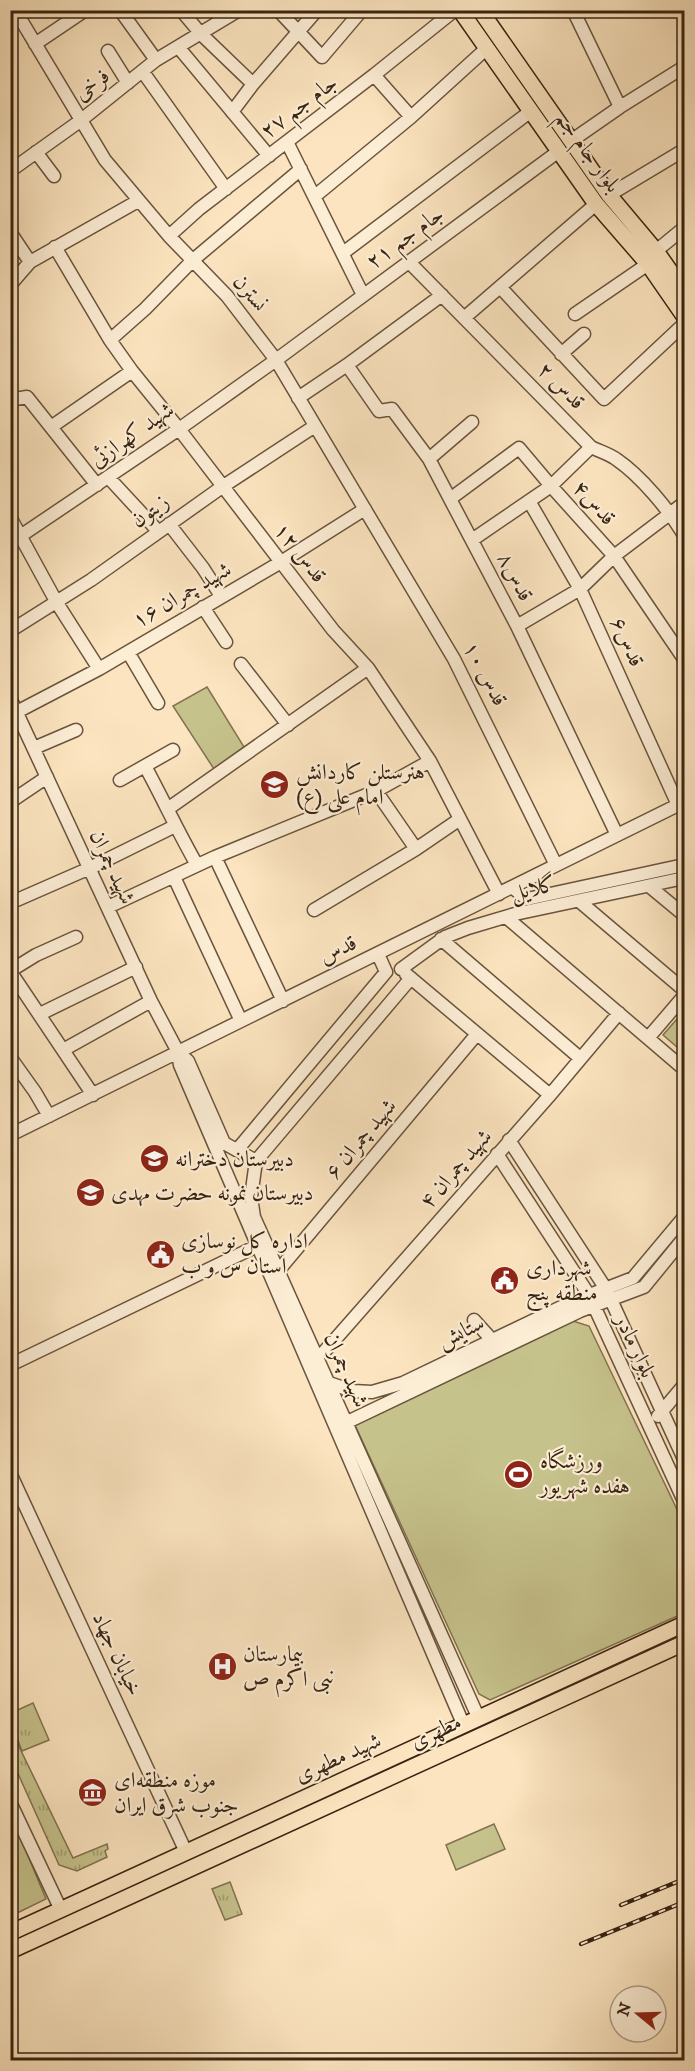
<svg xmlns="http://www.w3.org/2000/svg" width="695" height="2071" font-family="'IM FELL DW Pica',Amiri,serif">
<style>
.grass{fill:url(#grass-tufts);stroke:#80734f;stroke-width:1.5}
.park{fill:#c6c28c;stroke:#80734f;stroke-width:1.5}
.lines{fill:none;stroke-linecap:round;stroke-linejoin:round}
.minor-casing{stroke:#6a543d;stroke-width:15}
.major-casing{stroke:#392412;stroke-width:18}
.minor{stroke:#fcedd5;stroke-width:12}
.major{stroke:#fbe4bf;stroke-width:15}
.rail-casing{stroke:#392412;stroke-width:4.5}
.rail{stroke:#fcedd5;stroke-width:2;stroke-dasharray:7;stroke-linecap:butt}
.labels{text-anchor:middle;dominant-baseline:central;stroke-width:4.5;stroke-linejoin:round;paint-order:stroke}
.street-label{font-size:22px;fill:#392412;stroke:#fcedd5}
.poi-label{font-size:22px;fill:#392412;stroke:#fcedd5;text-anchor:start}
</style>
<defs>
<pattern id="grass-tufts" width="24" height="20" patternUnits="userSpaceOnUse" patternTransform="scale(1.5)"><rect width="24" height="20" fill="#c6c28c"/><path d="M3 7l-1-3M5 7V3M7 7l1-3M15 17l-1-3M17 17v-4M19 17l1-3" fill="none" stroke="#a29d71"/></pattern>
</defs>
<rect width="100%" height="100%" fill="#fbe4bf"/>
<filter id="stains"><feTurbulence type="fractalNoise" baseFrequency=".00333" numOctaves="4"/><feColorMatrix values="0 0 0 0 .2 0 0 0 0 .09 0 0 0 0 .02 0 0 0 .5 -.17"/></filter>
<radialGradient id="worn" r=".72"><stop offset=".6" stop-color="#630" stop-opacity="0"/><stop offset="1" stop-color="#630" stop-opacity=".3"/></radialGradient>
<path class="grass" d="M33,1703L49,1740L22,1751L11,1722V1713Z
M10,1728L73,1858L107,1844L108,1849L105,1851L107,1857L77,1871L59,1865L11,1758Z
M230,1882L242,1914L225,1920L212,1889Z"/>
<path class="park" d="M207,687L244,747L214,769L173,706Z
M684,1011V1053L663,1035Z
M573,1321L589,1326L684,1524V1613L490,1700L479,1694L355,1425Z
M494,1824L505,1849L456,1870L446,1845Z
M16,1827L46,1899L11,1916L10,1829Z"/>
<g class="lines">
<defs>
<path id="minor" d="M15,10L105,160L169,236L227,296L276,360L454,659L556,865
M120,10L156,60
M181,10L201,34L253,84
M278,10L322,57L362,10
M573,10L620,107
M35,44L81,13
M179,48L269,156
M108,51L128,83
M143,72L226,189
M374,75L411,117
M232,112L253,84L317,10
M571,141L620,107L684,67
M287,142L363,295
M36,152L54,176
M10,171L80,121L156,60L239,10
M609,195L684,150
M315,196L411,117L487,48
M10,232L30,262
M169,236L199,209L374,75L455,10
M55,247L110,340L132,371L179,429L333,630L368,668L430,761L499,894
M656,251L684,228
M343,253L531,111
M409,262L591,447C599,451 609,454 616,459C641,476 669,510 684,535
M10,285L30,262L138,201
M500,287L604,399L684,324
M575,314L648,264
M464,318L596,204
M110,340L145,309L193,260L301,169
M561,354L584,334
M347,365L379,411L392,409L429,459L450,499L517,626L617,835
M10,393L15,399L27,397L97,485
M298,398L347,365L442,295
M51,427L132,371
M429,459L472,422
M108,477L158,531
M450,499L519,448L551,486L614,556L684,659
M529,501L580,589L678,805
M10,517L57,603L99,669
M169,524L203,568L221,596
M472,540L551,486L591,447
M10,543L179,429L276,360L559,151
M203,607L226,642
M517,626L580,589L614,556L684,503
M10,631L91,580L222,487L315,426
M128,652L158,703
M241,664L288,725
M10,698L151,1001L178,1052L180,1065L464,1726
M11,715L99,669L281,562L365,509
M34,748L76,730
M145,766C163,799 178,832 197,865
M120,780L173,750
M376,791L416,849
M10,802L47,777
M169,808L368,668
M215,857L283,1001
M174,877L241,1021
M649,886L684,915
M512,887L527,899L684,865
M579,901L684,990
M10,903L90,868L175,826
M108,907L215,857L376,791L430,761
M314,910L416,849L460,819
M506,917L684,1069
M441,939L580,1058
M401,969L445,937L468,928L515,914L684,878
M10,971L93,1095
M10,971L36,955L76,937
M406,974L550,1095
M40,1014L136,967
M648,1038L684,996
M63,1050L151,1001
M178,1052L188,1061L224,1143L256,1161L251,1197L254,1217L479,1719
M10,1057L35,1092L49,1116
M10,1135L684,802
M509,1140L606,1289L684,1459
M237,1150L386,972L378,954
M497,1154L589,1295L684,1501
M256,1161L411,978
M278,1271L477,1034
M474,1320L492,1340
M324,1352L550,1095L619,1013
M10,1365L257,1246
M329,1383L353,1391L372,1392L403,1383L574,1301L633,1278L684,1217
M658,1416L684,1385
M339,1426L580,1311L644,1287L684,1238
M10,1473L186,1852
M10,1802L61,1910"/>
<path id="major" d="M460,10L596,204L648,264L684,316
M480,10L609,195L656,251L684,291
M10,1933L684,1624
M10,1951L684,1643"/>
</defs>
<use href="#minor" class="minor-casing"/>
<use href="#major" class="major-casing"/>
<use href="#minor" class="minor"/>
<use href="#major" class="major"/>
<defs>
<path id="rail" d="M621,1905L684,1879
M581,1944L684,1902"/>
</defs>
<use href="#rail" class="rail-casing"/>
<use href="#rail" class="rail"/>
</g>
<defs>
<symbol id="school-disc" viewBox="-11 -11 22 22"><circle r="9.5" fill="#8f2418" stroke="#fcedd5"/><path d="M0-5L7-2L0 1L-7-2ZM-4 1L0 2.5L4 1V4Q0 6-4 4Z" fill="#fff"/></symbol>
<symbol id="civic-disc" viewBox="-11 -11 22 22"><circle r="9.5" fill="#8f2418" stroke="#fcedd5"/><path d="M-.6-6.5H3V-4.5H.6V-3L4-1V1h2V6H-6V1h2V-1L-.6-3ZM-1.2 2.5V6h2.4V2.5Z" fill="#fff"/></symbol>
<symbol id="stadium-disc" viewBox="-11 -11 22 22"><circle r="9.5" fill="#8f2418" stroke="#fcedd5"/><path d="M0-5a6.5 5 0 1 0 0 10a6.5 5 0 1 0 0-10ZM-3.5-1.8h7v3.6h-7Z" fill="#fff"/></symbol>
<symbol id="hospital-disc" viewBox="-11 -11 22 22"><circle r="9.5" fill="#8f2418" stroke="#fcedd5"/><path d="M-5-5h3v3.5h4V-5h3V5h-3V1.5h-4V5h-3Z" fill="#fff"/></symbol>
<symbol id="museum-disc" viewBox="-11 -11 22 22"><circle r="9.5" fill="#8f2418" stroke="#fcedd5"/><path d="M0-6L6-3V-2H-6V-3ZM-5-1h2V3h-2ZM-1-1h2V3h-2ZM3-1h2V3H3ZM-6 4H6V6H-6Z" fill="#fff"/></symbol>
</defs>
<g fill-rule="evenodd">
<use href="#school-disc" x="258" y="768" width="33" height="33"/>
<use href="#school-disc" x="138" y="1142" width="33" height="33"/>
<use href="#school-disc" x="74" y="1176" width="33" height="33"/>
<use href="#civic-disc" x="144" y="1238" width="33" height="33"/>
<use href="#civic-disc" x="488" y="1264" width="33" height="33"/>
<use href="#stadium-disc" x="502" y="1458" width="33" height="33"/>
<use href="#hospital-disc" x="206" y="1650" width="33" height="33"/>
<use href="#museum-disc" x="76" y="1776" width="33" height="33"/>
</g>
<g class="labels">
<g class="street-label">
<text transform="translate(92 85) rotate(-38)">فرخی</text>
<text transform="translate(299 107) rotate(-37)">جام جم ۲۷</text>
<text transform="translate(588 152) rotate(54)">بلوار جام جم</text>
<text transform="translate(405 238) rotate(-36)">جام جم ۲۱</text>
<text transform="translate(250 293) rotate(50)">نسترن</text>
<text transform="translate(561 386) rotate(45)">قدس ۲</text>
<text transform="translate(132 435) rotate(-35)">شهید کهرازئی</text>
<text transform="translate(594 503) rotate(48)">قدس۴</text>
<text transform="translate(150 511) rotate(-36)">زیتون</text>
<text transform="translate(300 553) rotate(52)">قدس ۱۲</text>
<text transform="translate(515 577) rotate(62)">قدس۸</text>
<text transform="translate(182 595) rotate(-30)">شهید چمران ۱۶</text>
<text transform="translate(627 642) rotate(66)">قدس۶</text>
<text transform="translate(485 674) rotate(62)">قدس ۱۰</text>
<text transform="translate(112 867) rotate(65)">شهید چمران</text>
<text transform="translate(533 889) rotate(-13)">گلایل</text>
<text transform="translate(338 950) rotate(-26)">قدس</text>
<text transform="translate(361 1139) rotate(-50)">شهید چمران ۶</text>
<text transform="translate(456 1169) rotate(-49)">شهید چمران ۴</text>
<text transform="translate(461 1332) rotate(-25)">ستایش</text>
<text transform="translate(635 1346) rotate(65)">بلوار مادر</text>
<text transform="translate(346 1370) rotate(66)">شهید چمران</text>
<text transform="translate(117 1654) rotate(65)">خیابان جهاد</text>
<text transform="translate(436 1732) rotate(-25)">مطهری</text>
<text transform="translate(338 1758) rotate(-24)">شهید مطهری</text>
</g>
<g class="poi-label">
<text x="296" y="772">هنرستلن کاردانش<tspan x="296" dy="25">امام علی (ع)</tspan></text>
<text x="175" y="1159">دبیرستان دخترانه</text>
<text x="111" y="1193">دبیرستان نمونه حضرت مهدی</text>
<text x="181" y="1241">اداره کل نوسازی<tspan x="181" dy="25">استان س و ب</tspan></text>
<text x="526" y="1268">شهرداری<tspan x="526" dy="25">منطقه پنج</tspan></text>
<text x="540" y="1461">ورزشگاه<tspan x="540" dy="25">هفده شهریور</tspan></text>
<text x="243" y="1654">بیمارستان<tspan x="243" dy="25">نبی اکرم ص</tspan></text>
<text x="114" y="1780">موزه منطقه‌ای<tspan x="114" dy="25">جنوب شرق ایران</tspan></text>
</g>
</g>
<rect width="695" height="2071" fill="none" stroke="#fbe4bf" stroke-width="36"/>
<rect x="12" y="12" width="671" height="2047" fill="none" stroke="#392412" stroke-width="3"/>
<rect x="18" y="18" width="659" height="2035" fill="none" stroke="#392412" stroke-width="1.5"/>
<g transform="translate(638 2014) rotate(289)"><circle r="28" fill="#fcedd5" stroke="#ae9d87" stroke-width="1.5"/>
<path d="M0-4.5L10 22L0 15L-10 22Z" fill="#8f2418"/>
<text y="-9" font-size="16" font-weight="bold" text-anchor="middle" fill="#392412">N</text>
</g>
<rect width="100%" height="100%" filter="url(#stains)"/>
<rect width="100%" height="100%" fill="url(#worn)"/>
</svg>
